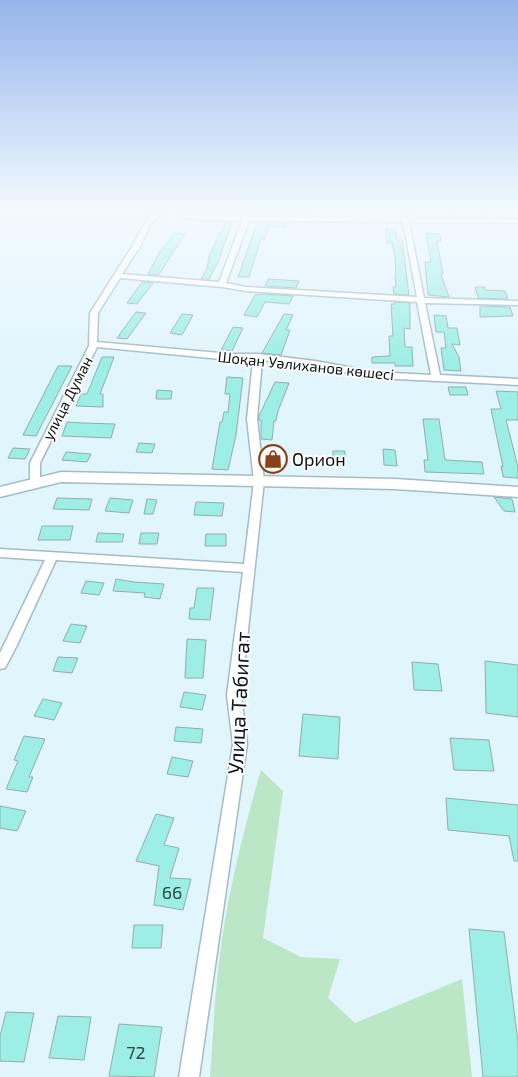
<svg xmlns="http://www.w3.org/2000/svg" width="518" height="1077" font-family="'Exo 2',sans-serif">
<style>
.green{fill:#bbe7c6}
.building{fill:#9deee5;stroke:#94adaa}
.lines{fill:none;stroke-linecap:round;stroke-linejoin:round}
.street-casing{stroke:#a5bcc5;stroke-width:3}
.secondary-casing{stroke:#a5bcc5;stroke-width:3}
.street{fill:#fff;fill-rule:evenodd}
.secondary{fill:#fff;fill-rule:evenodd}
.labels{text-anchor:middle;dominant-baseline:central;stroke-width:4;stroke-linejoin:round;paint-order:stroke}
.far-street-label{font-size:15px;fill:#0b1316;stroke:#fefefe}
.poi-label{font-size:18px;fill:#0b1316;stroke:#fefefe;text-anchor:start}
.near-number-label{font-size:18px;fill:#304a4a}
.near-street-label{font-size:21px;fill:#0b1316;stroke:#fefefe}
</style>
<rect width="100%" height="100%" fill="#e1f5fc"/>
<path class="green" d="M261,770L283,791L263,938L301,957L340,959L328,998L355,1023L462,979L472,1077H210C213,1042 214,1006 218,971C225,904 242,834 261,770Z"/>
<path class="building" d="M453,212H484V217H454Z
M226,222L232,223L218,262L209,279H201L207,269L209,256L217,238Z
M257,223H286V227H268L265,239H261L249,277H238Z
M386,229L396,230L397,240H402L409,295L394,294L393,287H396L395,276H396L395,257L392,243H387Z
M175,233L185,234L160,273L158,275L148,274L159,253Z
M426,233L440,234L441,242L437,241L443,274H441L449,297L428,295L425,262H431Z
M268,279L299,281L296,288L265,286Z
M142,282L153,283L137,304L127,303Z
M475,287H485V290L505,291L508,299L478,298Z
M262,294L293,296L289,304L265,302L257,317L244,315L255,295Z
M395,302L410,303V329L404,328L405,347H412L413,366H395V363H372V357L390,356L389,336H393L391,304H395Z
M480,306L510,307L513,316L480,317Z
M136,312L146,313L127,339L117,338Z
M182,314L193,315L182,335L170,333Z
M284,314L293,315L286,330H290L281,355L262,353Z
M434,315L446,316L448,328H457L460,345L452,344L459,357L461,371L444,370L441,348H446L444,332H436Z
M233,327L243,328L232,351L221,350Z
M102,357H114L100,394H103V407L76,406L81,394H87Z
M58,366H72L36,436L23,435Z
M227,377L243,378L236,435L228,470L212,469L220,422H222L224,412H228L230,394H225Z
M275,382L289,383L278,411L276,421H274L272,440L261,439V421L259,420V416Z
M448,387H466L468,395H450Z
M157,390L172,391L171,399H156Z
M496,391L518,392V420H506L518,467V478L503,477L501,466L503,467L491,409H501Z
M423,419H439L445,460L482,462L484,474L425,472L424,460H428Z
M67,422L84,423L115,424L111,438L62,436Z
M139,443L155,444L152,453L136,452Z
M13,448L30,449L25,459L8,458Z
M383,449L395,450L397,466L384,465Z
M333,451H345V465H333Z
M66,452L91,454L87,462L62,460Z
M494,497L512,499L515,512L504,511Z
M57,498L92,499L89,510L53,509Z
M110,498L133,500L129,513L105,511Z
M147,499L157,500L153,514H144Z
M196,502L224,503L222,516L194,515Z
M42,526H73L70,540H38Z
M98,533L124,534L122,542H96Z
M141,533H159L157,544H139Z
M206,534H226V546H205Z
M116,579L134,582L164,584L160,599L144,597L145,593L113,591Z
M86,581L104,583L99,595L81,593Z
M197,588H214L210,620L189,619L190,608H194Z
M71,624L87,626L80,643L63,641Z
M187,639L206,640L203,678H185Z
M58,657L78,658L72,673L53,671Z
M485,661L518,665V717L486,713Z
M412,662L438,664L442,691L414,690Z
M184,692L206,695L202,710L180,707Z
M43,699L62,703L54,720L34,716Z
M303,714L340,717L338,759L299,756Z
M176,727L203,729L201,743L174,741Z
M24,736L45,739L29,777H33L27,792L6,789L18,761L14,760Z
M450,738L489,740L494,771L454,770Z
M172,757L193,761L188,777L167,774Z
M446,798L518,805V861H514L509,836L448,830Z
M0,806L26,811L17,831L0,828Z
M156,814L174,818L164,845L179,848L170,878L191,879L183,910L154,905L159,866L136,861Z
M134,925H163L161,948H132Z
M469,929L504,932L518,1041V1077H483Z
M6,1012L34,1013L24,1062L0,1061V1036Z
M58,1016L91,1017L84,1060L49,1058Z
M119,1024L162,1027L154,1077L109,1076Z"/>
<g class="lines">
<defs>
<path id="street" d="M155,212L243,217L245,212H251L250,217L402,218L401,212H407L409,218L518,219V223L409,222L424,298L518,301V305L425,303L440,375L518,379V385L376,378L315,367L262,360L257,419L264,481L241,695L247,744L199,1077H179L233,744L227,695L243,572L56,560L17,645L5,668L0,669V653L45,560L0,557V549L244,564L254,481L247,419L253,360H231L97,347L40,463V482L35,485L30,482V463L89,346L90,313L133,245L144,224ZM160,215L207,220L242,221L219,282L122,274L141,245L150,225ZM249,221L403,222L417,297L246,287L226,283ZM120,278L222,287L246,291L417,302L431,375L376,372L315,361L258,354H231L97,342L98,313Z"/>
<path id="secondary" d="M61,472L395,479L518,487V497L395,489L61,482L0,497V487Z"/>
</defs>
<use href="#street" class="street-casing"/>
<use href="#secondary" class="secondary-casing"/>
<use href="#street" class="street"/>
<use href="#secondary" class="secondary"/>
</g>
<linearGradient id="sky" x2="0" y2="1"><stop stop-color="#96b4ea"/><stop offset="0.58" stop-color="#f2fafe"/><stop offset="1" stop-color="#f2fafe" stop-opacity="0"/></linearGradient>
<rect width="518" height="363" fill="url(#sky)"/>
<defs>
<symbol id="shop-ring" viewBox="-11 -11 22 22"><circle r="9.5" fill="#fefefe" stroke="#874219" stroke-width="1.5"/><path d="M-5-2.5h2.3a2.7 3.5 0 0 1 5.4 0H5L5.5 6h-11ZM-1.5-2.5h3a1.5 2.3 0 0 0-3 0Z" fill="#874219"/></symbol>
</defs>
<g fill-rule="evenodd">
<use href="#shop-ring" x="257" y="443" width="32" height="32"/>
</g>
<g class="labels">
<g class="far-street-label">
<text transform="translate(306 365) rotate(6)">Шоқан Уәлиханов көшесі</text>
<text transform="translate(67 398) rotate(-63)">улица Думан</text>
</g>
<g class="poi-label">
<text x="292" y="459">Орион</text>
</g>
<g class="near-number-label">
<text x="172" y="892">66</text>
<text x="136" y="1052">72</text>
</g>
<g class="near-street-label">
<text transform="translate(238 703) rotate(-87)">Улица Табигат</text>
</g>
</g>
</svg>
